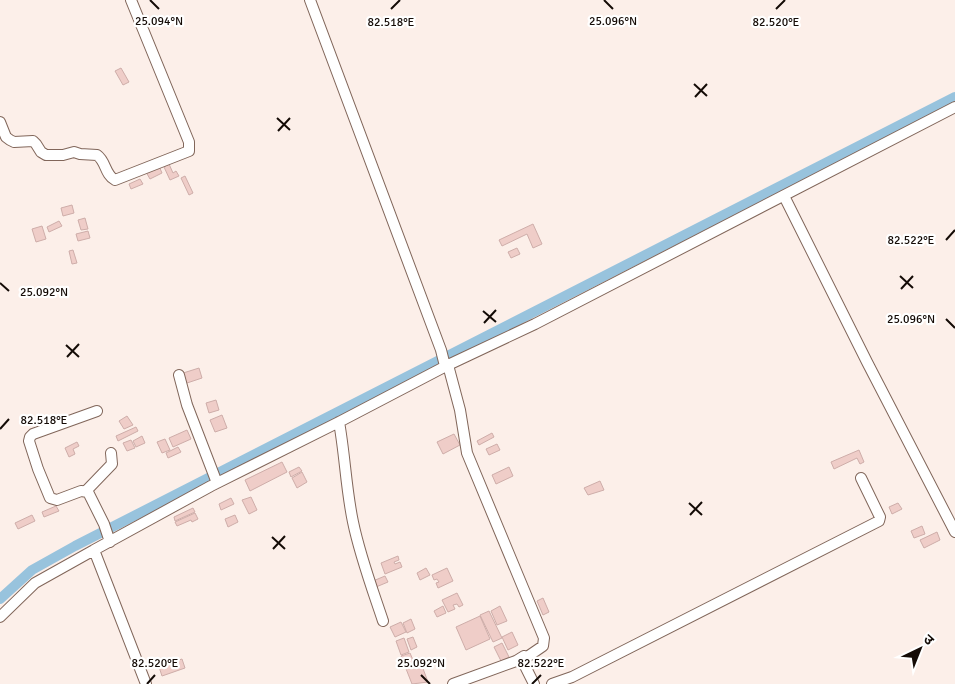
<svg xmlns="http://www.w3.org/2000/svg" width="955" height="684" font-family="Signika,'Noto Sans Devanagari',sans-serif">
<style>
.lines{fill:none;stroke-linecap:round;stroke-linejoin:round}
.canal{stroke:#98c3dd;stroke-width:10}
.building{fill:#efcdc8;stroke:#ceada9}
.minor-casing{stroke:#81665a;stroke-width:12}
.minor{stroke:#fff;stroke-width:10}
.ticks{fill:none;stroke:#140b06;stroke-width:2}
.ticks-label{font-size:12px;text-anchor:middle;fill:#140b06;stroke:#fff;stroke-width:4.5;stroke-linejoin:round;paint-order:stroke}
</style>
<rect width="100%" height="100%" fill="#fcefe9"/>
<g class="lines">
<path class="canal" d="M0,599L32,570L75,546L955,97"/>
</g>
<path class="building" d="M121,68L129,82L123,85L115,71Z
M169,164L173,173L176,171L179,176L170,180L164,167Z
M159,166L162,173L150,179L146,172Z
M185,176L193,193L189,195L181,178Z
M140,179L143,184L131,189L129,184Z
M72,205L74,213L63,216L61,208Z
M85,218L88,229L81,230L78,220Z
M59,221L62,226L49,232L47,227Z
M533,224L542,244L533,248L527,234L502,246L499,240Z
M42,226L46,239L36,242L32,229Z
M88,231L90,238L78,241L76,234Z
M517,248L520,254L511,258L508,252Z
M73,250L77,263L72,264L69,251Z
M199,368L202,378L184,384L180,374Z
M216,400L219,410L209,413L206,403Z
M222,415L227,428L215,432L210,420Z
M127,416L133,425L124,429L119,421Z
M136,427L138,431L118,441L116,436Z
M187,430L191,439L173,447L169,438Z
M492,433L494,437L479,445L477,441Z
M454,434L460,445L443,454L437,442Z
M142,436L145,443L136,447L133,441Z
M165,439L170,450L162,453L157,442Z
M131,440L135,448L127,451L123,443Z
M77,442L79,446L73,449L75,454L69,457L65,448Z
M497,444L500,450L489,455L486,449Z
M178,447L181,452L168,458L166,453Z
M859,450L864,462L860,464L857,458L834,469L831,462Z
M282,462L287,472L250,491L245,480Z
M299,467L302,471L291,477L289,472Z
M509,467L513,476L496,484L492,475Z
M302,472L307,482L297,488L292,478Z
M600,481L604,490L588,495L584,488Z
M251,497L257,510L249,514L242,500Z
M231,498L234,504L221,510L219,504Z
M898,503L902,509L892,514L889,507Z
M56,506L59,511L44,517L42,512Z
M193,508L195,512L175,521L174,517Z
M195,513L198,519L192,522L191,520L177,526L175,522Z
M32,515L35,521L18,529L15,523Z
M235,515L238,522L228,527L225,519Z
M922,526L925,534L914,538L911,531Z
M937,532L940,540L924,548L920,540Z
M398,556L399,560L394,562L395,564L400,562L402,567L385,574L381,563Z
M426,568L430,575L420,580L417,573Z
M447,568L453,581L438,588L436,583L439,582L437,579L434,580L432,575Z
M385,576L388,582L376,587L373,581Z
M457,593L463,605L459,607L457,604L453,605L455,609L448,612L442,600Z
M543,598L549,612L543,615L537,601Z
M443,606L446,613L437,617L434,611Z
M500,606L507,621L497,625L491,611Z
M489,611L502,638L493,642L480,615Z
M480,616L490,639L466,650L456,627Z
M411,619L415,629L407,633L403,623Z
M401,622L406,632L395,637L390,627Z
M512,632L518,645L508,650L502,637Z
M413,637L417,647L411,650L407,639Z
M404,638L409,652L401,655L396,641Z
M502,643L509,657L501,661L494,647Z
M410,653L413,660L419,658L428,682L412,684L401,656Z
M182,659L185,668L162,676L159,667Z"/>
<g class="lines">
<defs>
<path id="minor" d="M310,0L441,350L445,366L448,365L460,410L467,453L544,638L543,646L527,657L524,656V664L534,684
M0,122L6,137L10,140L14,142L33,141L36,144L41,152L46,155H63L74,152L80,154L97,155C106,161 105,175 115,180L189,151V142L131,0
M784,196L867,362L955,532
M179,375L187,405L217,483
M97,411L33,434L30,437L29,441L38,469L50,498L57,500L81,491L88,492L104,524L110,542
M339,422C345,455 346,489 353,522C360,556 372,588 383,621
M86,491L112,464L111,453
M94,550L211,486L339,422L448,365L535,324L955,107
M0,617L35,583L94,550L146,684
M453,684L516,661L524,656
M552,684L572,677L879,521L880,517L861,478"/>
</defs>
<use href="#minor" class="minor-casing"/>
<use href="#minor" class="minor"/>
</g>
<path class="ticks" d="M150,0L159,9M604,0L613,9M391,9L400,0M776,9L785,0M694,84L707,96M695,97L707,84M277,118L290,130M278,131L290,118M946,240L955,230M900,276L913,288M0,283L9,291M901,289L913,276M483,311L496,322M946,319L955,328M484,323L496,310M66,345L79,357M67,357L79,344M0,429L9,419M689,503L702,515M690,515L702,502M272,537L285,549M273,549L285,536M421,675L430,684M147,684L155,675M532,684L541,675"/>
<g class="ticks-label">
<text x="159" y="25">25.094°N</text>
<text x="613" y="25">25.096°N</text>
<text x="391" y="26">82.518°E</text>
<text x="776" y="26">82.520°E</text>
<text x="911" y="244">82.522°E</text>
<text x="44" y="296">25.092°N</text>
<text x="911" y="323">25.096°N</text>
<text x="44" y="424">82.518°E</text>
<text x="155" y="667">82.520°E</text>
<text x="541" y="667">82.522°E</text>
<text x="421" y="667">25.092°N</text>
</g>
<g transform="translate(920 649) rotate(43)" stroke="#ffffff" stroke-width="4" paint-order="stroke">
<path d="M0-4L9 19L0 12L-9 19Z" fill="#140b06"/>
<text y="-8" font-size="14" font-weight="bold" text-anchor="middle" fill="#140b06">उ</text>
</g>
</svg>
